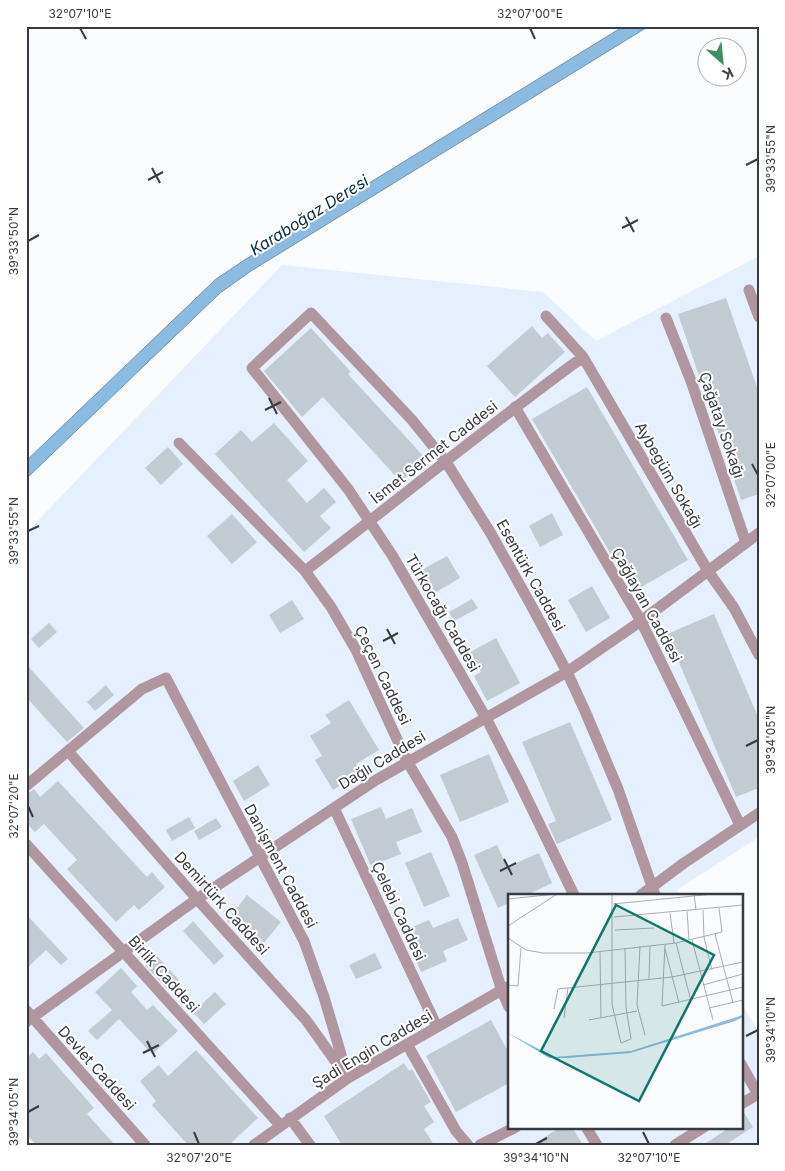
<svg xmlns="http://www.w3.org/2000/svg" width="785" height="1171" font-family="Inter,sans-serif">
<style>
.built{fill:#e6f0fc}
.water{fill:#8bbbe1;stroke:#7294b0}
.building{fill:#c2cad2}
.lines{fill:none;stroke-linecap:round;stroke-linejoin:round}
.minor{stroke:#b0969f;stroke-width:11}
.ticks{fill:none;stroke:#373a3e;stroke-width:2}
.labels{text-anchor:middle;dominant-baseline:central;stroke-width:4;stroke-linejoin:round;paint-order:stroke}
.street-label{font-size:15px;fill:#373a3e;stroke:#fff}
.water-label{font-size:16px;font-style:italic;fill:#042c45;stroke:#fff}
.inset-road{fill:none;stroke:#acaeb1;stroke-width:1}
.view{fill:#0f766e;fill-opacity:0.15;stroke:#0f766e;stroke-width:2.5}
.inset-edge{fill:none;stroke:#373a3e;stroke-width:2.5}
.neatline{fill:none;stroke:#373a3e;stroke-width:2}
.ticks-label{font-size:12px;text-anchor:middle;fill:#373a3e}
</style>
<rect width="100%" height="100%" fill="#fafbfd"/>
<path class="built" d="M759,256V837L677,890L680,895H509V1127H741V1002L759,1033V1145H26V533L282,265L543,292L596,341Z"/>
<path class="water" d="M624,26H649L251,271L220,293L26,479V461L216,279L246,259Z"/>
<path class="building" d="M726,298L759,393V494L741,500L678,314Z
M532,326L542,338L548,333L565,352L515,397L487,366Z
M311,328L351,372L348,374L426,459L401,482L323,397L302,417L264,371Z
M587,387L688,560L633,592L532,419Z
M274,423L308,461L287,480L307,503L324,488L336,502L320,516L331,528L304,552L215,454L241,430L252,442Z
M168,447L183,464L161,485L145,468Z
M552,513L563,535L540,547L529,526Z
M232,514L257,542L232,564L207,536Z
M447,556L460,578L431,595L418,572Z
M592,586L610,618L586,632L568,600Z
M472,599L478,608L454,621L449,612Z
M292,600L304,619L280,633L269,615Z
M714,614L759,719V788L736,797L667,634Z
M49,623L57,632L39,648L31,639Z
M496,638L520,683L487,701L474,676L481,672L470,652Z
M26,664L84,728L67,742L26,697Z
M106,685L114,695L95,711L87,702Z
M349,700L379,750L356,764L361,773L333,790L315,760L322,756L310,736L331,723L325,715Z
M570,722L612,820L557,844L548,824L556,821L522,742Z
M489,754L509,802L460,822L440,775Z
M258,765L270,785L244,801L233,781Z
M58,781L147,877L152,872L165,887L139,910L134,905L116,922L67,869L77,860L44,824L35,832L26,823V795L34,789L40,797Z
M381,807L386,819L412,808L422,832L396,842L401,854L371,866L351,819Z
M189,817L195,828L172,841L166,830Z
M216,818L222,827L199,840L194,831Z
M497,845L507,867L539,853L552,883L527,895H509V903L498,908L474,855Z
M431,852L450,896L424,907L405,863Z
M247,895L281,922L259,949L227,921Z
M26,914L68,959L61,965L46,950L26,969Z
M458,918L468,940L443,951L447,961L421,972L403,931L429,920L433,928Z
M193,921L224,956L214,965L183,931Z
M375,953L382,968L356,979L349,965Z
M156,955L179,980L168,990L145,965Z
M121,968L137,986L131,992L147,1010L153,1005L178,1031L152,1054L119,1019L97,1040L88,1031L112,1010L95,992Z
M215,992L226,1004L204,1024L193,1012Z
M491,1020L509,1053V1083L456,1112L426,1056Z
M196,1050L258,1118L229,1145H188L152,1105L156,1101L140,1081L159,1065L168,1076Z
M33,1052L39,1059L46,1053L94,1108L87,1114L115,1145H36L26,1134V1058Z
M404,1063L409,1071L412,1069L431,1102L424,1106L434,1122L424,1129L434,1145H342L324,1116Z
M741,1111H743L753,1127L725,1145H703L730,1127H741Z
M561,1127H572L583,1145H532Z"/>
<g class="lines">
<path class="minor" d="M749,290L759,317
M546,316L583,357L708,571L734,608L759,655
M666,318L691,381L746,543
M515,407L641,621L740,825
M179,443L305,571L331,607L356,650L407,761L452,837L462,863L502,991L509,1007
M305,571C398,500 488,426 583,357
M68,751L197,899L306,1020L341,1069
M26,786L142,689L166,678L304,941L324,997L348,1078
M334,808L437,1027
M26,844L280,1125
M574,895L518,780L486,718L392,555L348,489L252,368L311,313L412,420L446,462L490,532L531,605L567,672L585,711L618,789L655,895
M641,895L684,863L759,813
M26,1010L145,1145
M26,1022L197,899L376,780L567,672L641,621L759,533
M407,1044L456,1131L468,1145
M741,1064L759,1096
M741,1104L758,1094
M290,1118L310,1145
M586,1127L597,1145
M254,1145L348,1078L507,987
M480,1145L516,1127
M675,1145L704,1127"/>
</g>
<path class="ticks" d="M80,28L86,39M530,28L535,39M746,165L758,159M152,168L160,183M148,180L163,172M626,217L634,232M622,228L638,220M28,241L39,235M269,398L277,414M265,410L281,402M752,464L758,475M28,531L39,526M387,629L395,644M383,641L398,633M746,746L758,740M28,806L33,817M504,859L512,875M500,871L516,863M746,1036L758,1030M147,1041L155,1057M143,1053L159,1045M28,1112L39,1106M194,1132L199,1144M643,1132L649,1144M536,1144L547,1138"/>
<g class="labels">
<g class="street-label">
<text transform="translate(722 425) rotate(71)">Çağatay Sokağı</text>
<text transform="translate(434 452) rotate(-38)">İsmet Sermet Caddesi</text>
<text transform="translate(669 475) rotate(60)">Aybegüm Sokağı</text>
<text transform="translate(531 575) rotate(61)">Esentürk Caddesi</text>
<text transform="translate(647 605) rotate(61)">Çağlayan Caddesi</text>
<text transform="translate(443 613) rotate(60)">Türkocağı Caddesi</text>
<text transform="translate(383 675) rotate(64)">Çeçen Caddesi</text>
<text transform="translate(382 760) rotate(-31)">Dağlı Caddesi</text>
<text transform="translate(281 866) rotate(62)">Danişment Caddesi</text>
<text transform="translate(222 903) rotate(48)">Demirtürk Caddesi</text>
<text transform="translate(399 911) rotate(65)">Çelebi Caddesi</text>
<text transform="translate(164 974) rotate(48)">Birlik Caddesi</text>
<text transform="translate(372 1049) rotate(-31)">Şadi Engin Caddesi</text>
<text transform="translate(97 1068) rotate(48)">Devlet Caddesi</text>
</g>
<g class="water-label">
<text transform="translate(309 215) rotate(-32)">Karaboğaz Deresi</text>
</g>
</g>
<g transform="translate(508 894)">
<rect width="235" height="235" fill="#fafbfd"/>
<path d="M235,121V123L227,127L122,159L59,164H41L0,139L46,163L123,157Z" fill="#8bbbe1"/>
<path class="inset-road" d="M104,0V110L113,149L123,145L118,113L117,54M186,0L188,16M0,5L48,0M105,10L205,0M195,16L196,43L204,76M179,17L181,46M162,19L166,49M106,23L235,11M0,32L49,0M107,36L146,34M207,40L225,109M0,44L18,56L35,59H79L168,49L214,38L211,14M184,46L205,126M168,49L183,107M157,51L154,112L235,93M132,52L129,111L137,141M157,55L171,109M92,58L93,124M141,85L142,52M0,91L10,92L13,54M195,91L235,80M201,114L235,106M46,115L50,95L164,83L235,68M56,124L60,94M81,126L129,117"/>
<path class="view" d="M108,11L206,61L131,207L33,157Z"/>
<rect width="235" height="235" class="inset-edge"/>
</g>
<rect width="785" height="1171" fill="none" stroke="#ffffff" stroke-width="55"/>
<g transform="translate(722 62) rotate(153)"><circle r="24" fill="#ffffff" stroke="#afb0b2"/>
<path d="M0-4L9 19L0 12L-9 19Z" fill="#3a9165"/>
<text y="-8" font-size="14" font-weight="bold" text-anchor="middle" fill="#373a3e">K</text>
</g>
<rect x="28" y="28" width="730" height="1116" class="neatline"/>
<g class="ticks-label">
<text x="80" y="18">32°07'10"E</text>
<text x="530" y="18">32°07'00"E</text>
<text transform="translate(771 159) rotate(-90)" y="4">39°33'55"N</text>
<text transform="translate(14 241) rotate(-90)" y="4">39°33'50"N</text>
<text transform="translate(771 475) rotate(-90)" y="4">32°07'00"E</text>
<text transform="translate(14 531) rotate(-90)" y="4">39°33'55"N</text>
<text transform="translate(771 740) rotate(-90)" y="4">39°34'05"N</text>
<text transform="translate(14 806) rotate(-90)" y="4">32°07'20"E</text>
<text transform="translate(771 1030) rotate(-90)" y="4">39°34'10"N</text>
<text transform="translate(14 1112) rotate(-90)" y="4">39°34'05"N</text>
<text x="199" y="1162">32°07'20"E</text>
<text x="536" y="1162">39°34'10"N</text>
<text x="649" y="1162">32°07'10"E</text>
</g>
</svg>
